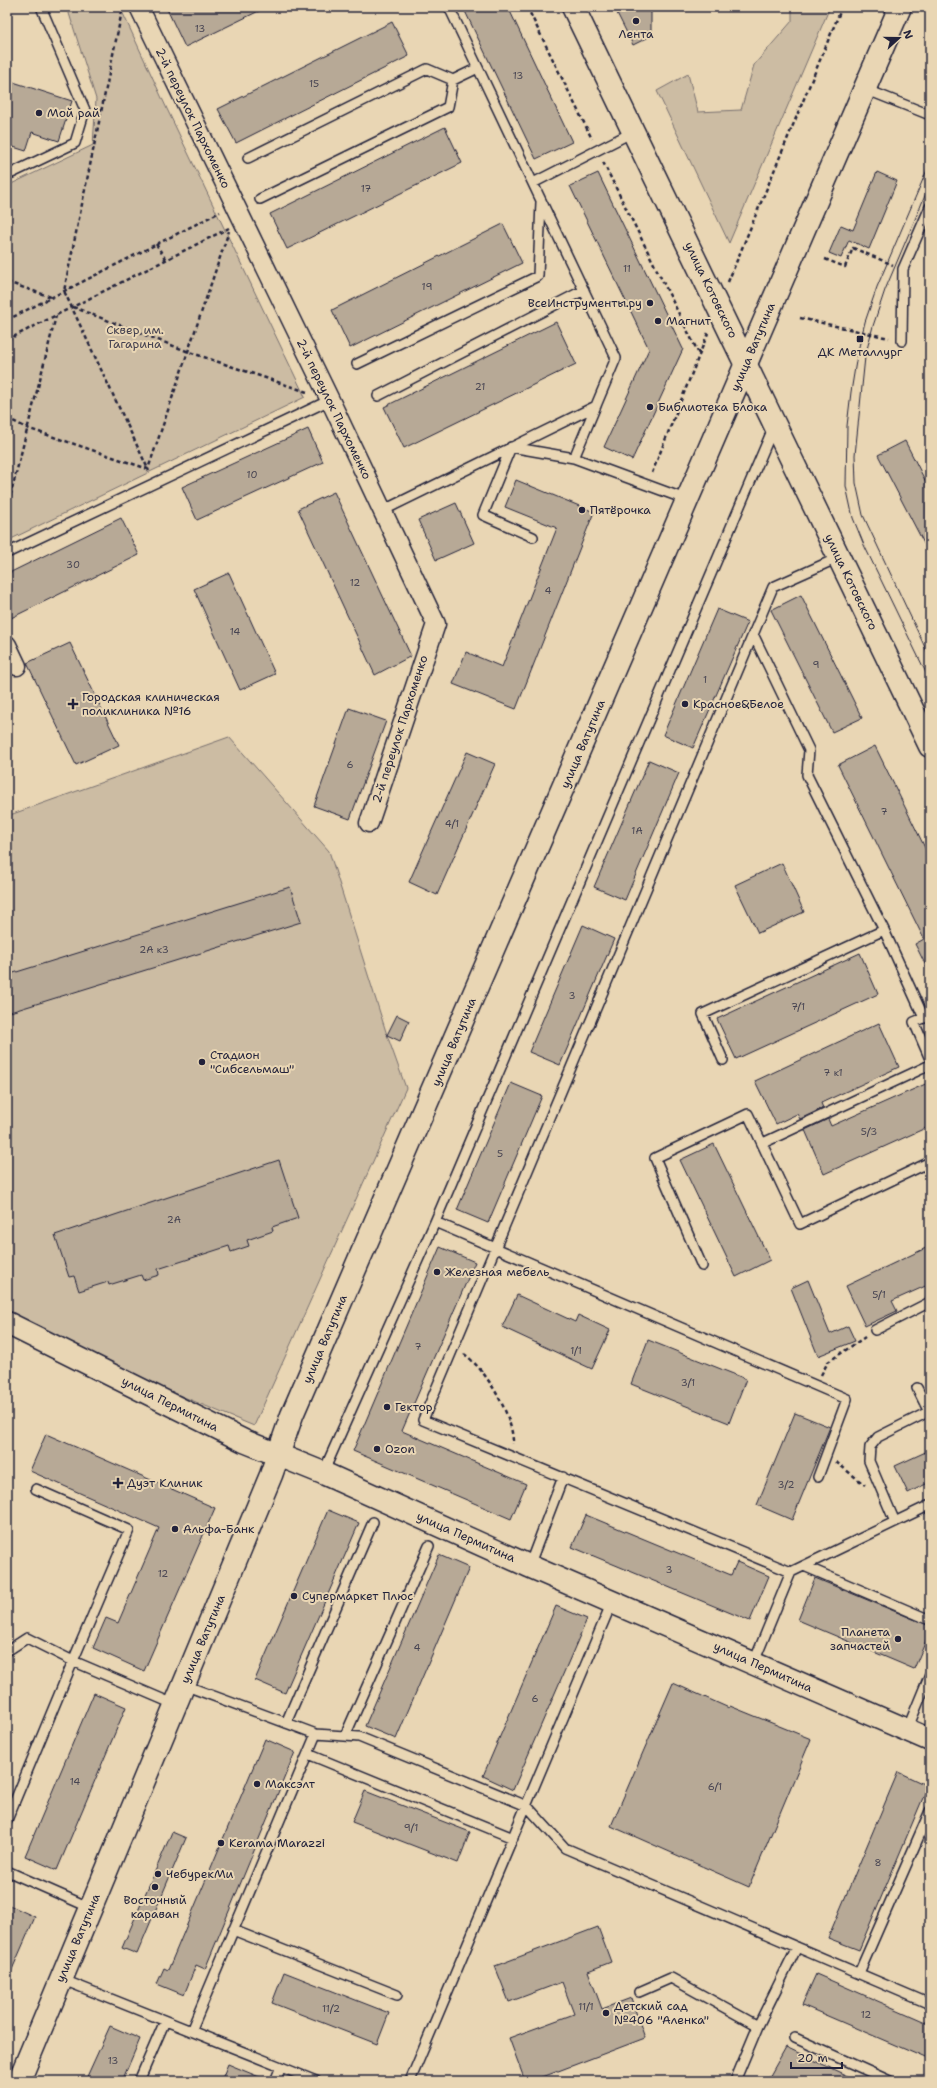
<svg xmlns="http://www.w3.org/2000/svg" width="937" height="2088" font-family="'Shantell Sans',sans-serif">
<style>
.green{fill:#ccbca3;stroke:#776f6f}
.building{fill:#b7a996;stroke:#22223b}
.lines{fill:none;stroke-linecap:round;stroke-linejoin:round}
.lane-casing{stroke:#22223b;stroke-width:12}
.street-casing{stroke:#22223b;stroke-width:21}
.secondary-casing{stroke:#22223b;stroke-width:25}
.primary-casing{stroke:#22223b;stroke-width:25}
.path{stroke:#22223b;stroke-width:2.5;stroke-dasharray:4 3;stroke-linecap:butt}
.lane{stroke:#e9d6b4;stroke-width:9}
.street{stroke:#e9d6b4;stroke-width:18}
.secondary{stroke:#e9d6b4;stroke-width:22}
.primary{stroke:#e9d6b4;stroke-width:22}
.tram{stroke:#22223b;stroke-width:1}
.poi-dot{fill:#22223b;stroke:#e9d6b4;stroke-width:1.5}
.labels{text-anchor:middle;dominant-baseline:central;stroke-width:4;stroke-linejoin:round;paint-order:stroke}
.number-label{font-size:10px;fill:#474452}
.poi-label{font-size:12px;fill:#22223b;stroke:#e9d6b4;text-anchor:start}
.street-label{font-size:12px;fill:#22223b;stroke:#e9d6b4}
.park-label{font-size:12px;fill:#444150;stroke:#e9d6b4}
</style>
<rect width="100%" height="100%" fill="#e9d6b4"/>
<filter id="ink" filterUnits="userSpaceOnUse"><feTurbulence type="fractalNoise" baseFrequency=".025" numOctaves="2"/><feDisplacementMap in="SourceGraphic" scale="8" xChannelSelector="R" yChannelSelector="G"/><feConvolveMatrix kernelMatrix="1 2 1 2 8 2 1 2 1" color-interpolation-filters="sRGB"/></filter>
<g filter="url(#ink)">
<path class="green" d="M67,7H120L167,109L305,397L7,541V186L93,145L96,99Z
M792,7H830L729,243L657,91L688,74L698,112L741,110L754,65L792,21Z
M229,737L329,851L387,1035L406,1088L254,1426L7,1324V816Z"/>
<path class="building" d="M166,7H267L185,47Z
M463,7H508L572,142L536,159Z
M614,7H651V36L633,45Z
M392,22L409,56L236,143L218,109Z
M7,80L72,101L59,141L32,132L26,151L7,145Z
M445,127L462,163L287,249L270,214Z
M877,172L897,181L869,249L849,240L841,258L829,253L841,225L853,230Z
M598,173L683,349L632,460L604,447L649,349L570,186Z
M503,224L522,263L350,348L332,310Z
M556,322L576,364L404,448L384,407Z
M308,429L323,462L197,520L182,487Z
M905,441L930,490V555L878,455Z
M516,480L594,512L516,709L453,684L466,652L502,667L557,528L505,507Z
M334,492L411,656L375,675L298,509Z
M456,503L474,543L436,560L418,520Z
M121,518L139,555L11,618L7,610V574Z
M229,573L275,674L240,690L194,589Z
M801,595L862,718L832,732L771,610Z
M717,609L748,622L693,748L663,735Z
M70,643L119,745L76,765L27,663Z
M349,708L386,721L350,819L314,806Z
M875,746L930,858V974L915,944L924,939L838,765Z
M467,752L495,764L437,895L409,882Z
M649,760L679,773L625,900L594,887Z
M782,863L804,912L758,933L735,885Z
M290,887L301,922L7,1013V975Z
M583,925L614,939L560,1065L529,1052Z
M860,953L878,994L736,1059L717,1019Z
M397,1015L409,1021L400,1041L387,1035Z
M879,1023L899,1067L821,1103L823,1108L800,1119L797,1114L776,1124L755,1081Z
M930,1082V1126L824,1174L805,1130L828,1119L831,1126Z
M511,1083L542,1096L488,1223L457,1210Z
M714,1144L770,1260L736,1277L680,1160Z
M279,1160L298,1218L272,1227L273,1231L247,1240L249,1246L231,1252L229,1246L158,1269L159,1275L143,1280L141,1275L109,1285L108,1282L79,1291L74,1276L69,1277L55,1235Z
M930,1246V1284L892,1301L897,1311L865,1326L846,1286Z
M440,1247L475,1262L402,1431L526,1484L511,1519L353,1451Z
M808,1280L830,1334L848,1326L855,1341L818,1356L791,1288Z
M517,1295L575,1322L578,1315L610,1330L592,1369L502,1327Z
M648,1340L746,1379L729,1423L631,1384Z
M795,1413L830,1427L792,1520L757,1505Z
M46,1434L215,1508L144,1671L93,1648L106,1618L118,1623L159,1528L30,1471Z
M930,1450V1482L908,1493L895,1466Z
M328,1510L359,1523L285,1693L255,1680Z
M586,1515L731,1575L737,1562L769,1576L750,1621L572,1547Z
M439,1555L469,1568L396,1739L365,1726Z
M815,1578L930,1626V1631L914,1669L798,1620Z
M556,1606L587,1619L513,1790L483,1776Z
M673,1683L729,1708L730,1706L811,1739L749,1887L611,1826Z
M94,1693L126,1707L57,1870L25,1856Z
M265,1739L295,1752L205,1969L196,1965L184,1995L157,1984L164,1968L168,1970Z
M898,1772L928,1786L859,1950L828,1938Z
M365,1791L470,1832L458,1863L352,1822Z
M172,1832L186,1838L137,1954L122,1948Z
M7,1904L35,1917L7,1981Z
M598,1927L611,1962L588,1971L602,2009L631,1998L645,2038L532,2081H525L509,2038L574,2014L562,1982L509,2002L495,1966Z
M284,1972L389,2013L377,2044L272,2003Z
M816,1974L930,2024V2060L802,2005Z
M110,2026L140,2039L122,2081H85Z
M786,2047L858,2081H767Z
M228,2064L269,2081H221Z"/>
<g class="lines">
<defs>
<path id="lane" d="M449,7L616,358L574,458L688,500
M865,89L930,115
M248,158L427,69L453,80L478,68
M7,171L12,173L75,143L85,110L41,7
M533,183L633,132
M260,199L448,107L453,80
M902,341L903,269L930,207
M357,364L538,276L541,202
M378,396L584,290
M382,511L596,406
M533,537L483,515L511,447L574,458
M7,553L330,400
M753,634L809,750L807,775L884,930
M929,1016L914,1022L930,1059
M723,1060L703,1014L884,930L924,1018
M763,1143L930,1065
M435,1222L847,1399L818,1477
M702,1266L655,1158L748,1114L800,1224L930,1162
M875,1330L930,1302
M917,1388L929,1412
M323,1473L435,1222L774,426
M895,1522L869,1461L870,1447L878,1437L930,1411
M529,1566L563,1477
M804,1566L930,1620
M791,1572L423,1420L773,587L840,557
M7,1651L27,1638L73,1661L129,1530L36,1489
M754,1662L791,1572L930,1505
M184,1685L316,1734L359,1737L527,1806L565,1848L930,2004
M286,1723L373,1522
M907,1730L930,1674
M345,1736L429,1546
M308,1754L513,1838
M7,1820L73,1661L176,1705
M7,1871L91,1908
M233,1930L397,1995
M859,1973L930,1811
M61,1979L316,2081
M639,1992L671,1978L758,2026
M191,2031L316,1734
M795,2038L890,2081
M139,2081L165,2021
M275,2081L281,2067
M410,2081L612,1602
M735,2081L758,2026L797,1947"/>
<path id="street" d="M139,7L330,400L436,624L369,823
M7,645L17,666"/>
<path id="secondary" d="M573,7L930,746
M7,1323L244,1441L323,1473L529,1566L930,1740"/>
<path id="primary" d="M19,2081L271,1475L292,1415L900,7"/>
</defs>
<use href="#lane" class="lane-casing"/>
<use href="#street" class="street-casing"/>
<use href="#secondary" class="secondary-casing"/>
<use href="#primary" class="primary-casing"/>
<path class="path" d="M527,7L592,139
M122,11L64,291L149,471
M603,162L700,356
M156,244L166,260
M825,259L845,267L853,248L893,265
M7,282L51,297
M728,282L842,7
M73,307L189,352L307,392
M800,318L889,338
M7,320L220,212
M7,340L229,228
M7,418L27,428L148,469L229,231
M652,473L708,333
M7,509L56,316
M464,1354C486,1369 514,1417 513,1444
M821,1375L828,1362L865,1337
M836,1462L865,1485"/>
<use href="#lane" class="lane"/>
<use href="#street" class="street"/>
<use href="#secondary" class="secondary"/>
<use href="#primary" class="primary"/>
<path class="tram" d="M930,163L877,287L865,322L857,355L851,392L847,426L846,486L853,518L864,545L930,681
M930,184L885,290L873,326L865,357L855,455L856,483L863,515L930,658"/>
</g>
</g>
<g class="poi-dot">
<circle cx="636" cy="21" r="4"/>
<circle cx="39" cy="113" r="4"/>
<circle cx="650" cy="303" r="4"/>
<circle cx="658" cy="321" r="4"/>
<rect x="856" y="335" width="8" height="8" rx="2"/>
<circle cx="650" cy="407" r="4"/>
<circle cx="582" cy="510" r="4"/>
<path d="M71 698h4v4h4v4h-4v4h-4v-4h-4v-4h4z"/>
<circle cx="685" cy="704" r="4"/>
<circle cx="202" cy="1062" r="4"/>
<circle cx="437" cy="1272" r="4"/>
<circle cx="387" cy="1407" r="4"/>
<circle cx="377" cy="1449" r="4"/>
<path d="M116 1477h4v4h4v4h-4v4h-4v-4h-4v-4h4z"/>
<circle cx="175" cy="1529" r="4"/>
<circle cx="294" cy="1596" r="4"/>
<circle cx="898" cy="1639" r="4"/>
<circle cx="257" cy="1784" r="4"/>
<circle cx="221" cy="1843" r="4"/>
<circle cx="158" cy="1874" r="4"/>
<circle cx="155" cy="1887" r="4"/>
<circle cx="606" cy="2013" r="4"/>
</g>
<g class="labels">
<g class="number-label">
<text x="200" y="28">13</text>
<text x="518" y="75">13</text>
<text x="314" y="83">15</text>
<text x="366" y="188">17</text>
<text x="627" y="268">11</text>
<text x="427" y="286">19</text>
<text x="480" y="386">21</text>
<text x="252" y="474">10</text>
<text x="73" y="564">30</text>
<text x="355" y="582">12</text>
<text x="548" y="590">4</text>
<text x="235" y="631">14</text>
<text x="816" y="664">9</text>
<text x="705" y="679">1</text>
<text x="350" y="764">6</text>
<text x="884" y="811">7</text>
<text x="452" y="823">4/1</text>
<text x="637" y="830">1А</text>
<text x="154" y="949">2А к3</text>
<text x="572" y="995">3</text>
<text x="798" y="1006">7/1</text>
<text x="833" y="1072">7 к1</text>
<text x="869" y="1131">5/3</text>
<text x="500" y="1153">5</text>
<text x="174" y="1219">2А</text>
<text x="879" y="1294">5/1</text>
<text x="418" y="1346">7</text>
<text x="576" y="1350">1/1</text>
<text x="688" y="1382">3/1</text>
<text x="786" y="1484">3/2</text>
<text x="669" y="1569">3</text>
<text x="163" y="1573">12</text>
<text x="417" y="1647">4</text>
<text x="535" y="1698">6</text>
<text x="75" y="1781">14</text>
<text x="715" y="1786">6/1</text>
<text x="411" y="1827">9/1</text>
<text x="878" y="1862">8</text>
<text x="586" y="2006">11/1</text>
<text x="331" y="2008">11/2</text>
<text x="866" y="2014">12</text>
<text x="113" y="2060">13</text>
</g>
<g class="poi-label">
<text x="636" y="34" text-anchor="middle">Лента</text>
<text x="47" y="113">Мой рай</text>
<text x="642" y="303" text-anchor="end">ВсеИнструменты.ру</text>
<text x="666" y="321">Магнит</text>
<text x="860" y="352" text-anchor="middle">ДК Металлург</text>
<text x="658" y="407">Библиотека Блока</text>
<text x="590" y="510">Пятёрочка</text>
<text x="82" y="697">Городская клиническая<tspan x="82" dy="14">поликлиника №16</tspan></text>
<text x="693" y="704">Красное&amp;Белое</text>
<text x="210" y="1055">Стадион<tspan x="210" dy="14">"Сибсельмаш"</tspan></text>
<text x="445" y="1272">Железная мебель</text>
<text x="395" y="1407">Гектор</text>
<text x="385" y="1449">Ozon</text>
<text x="127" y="1483">Дуэт Клиник</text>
<text x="183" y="1529">Альфа-Банк</text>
<text x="302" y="1596">Супермаркет Плюс</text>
<text x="890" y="1632" text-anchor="end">Планета<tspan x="890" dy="14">запчастей</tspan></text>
<text x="265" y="1784">Максэлт</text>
<text x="229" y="1843">Kerama Marazzi</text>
<text x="166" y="1874">ЧебурекМи</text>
<text x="155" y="1900" text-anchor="middle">Восточный<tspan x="155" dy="14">караван</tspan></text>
<text x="614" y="2006">Детский сад<tspan x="614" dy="14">№406 "Аленка"</tspan></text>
</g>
<g class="street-label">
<text transform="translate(193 118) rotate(64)">2-й переулок Пархоменко</text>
<text transform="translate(711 290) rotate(64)">улица Котовского</text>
<text transform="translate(753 347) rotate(-67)">улица Ватутина</text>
<text transform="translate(334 409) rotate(64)">2-й переулок Пархоменко</text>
<text transform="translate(851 582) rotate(64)">улица Котовского</text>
<text transform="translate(400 729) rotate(-72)">2-й переулок Пархоменко</text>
<text transform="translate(583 744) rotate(-67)">улица Ватутина</text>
<text transform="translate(454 1042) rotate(-67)">улица Ватутина</text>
<text transform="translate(325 1339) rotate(-67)">улица Ватутина</text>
<text transform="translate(170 1404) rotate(27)">улица Пермитина</text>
<text transform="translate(466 1537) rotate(24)">улица Пермитина</text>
<text transform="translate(203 1639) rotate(-67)">улица Ватутина</text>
<text transform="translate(763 1667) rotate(24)">улица Пермитина</text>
<text transform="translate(78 1938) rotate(-67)">улица Ватутина</text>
</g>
<g class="park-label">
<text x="135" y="330">Сквер им.<tspan x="135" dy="14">Гагарина</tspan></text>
</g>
</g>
<rect width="937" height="2088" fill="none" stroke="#e9d6b4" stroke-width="24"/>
<rect x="12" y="12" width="913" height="2064" fill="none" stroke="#22223b" stroke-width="1.5" filter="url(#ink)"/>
<g transform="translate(899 38) rotate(69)" stroke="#e9d6b4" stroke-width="3" paint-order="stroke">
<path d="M0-3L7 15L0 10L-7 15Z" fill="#22223b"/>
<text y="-6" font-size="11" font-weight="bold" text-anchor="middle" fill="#22223b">N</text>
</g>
<path d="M791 2062v6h51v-6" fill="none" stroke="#22223b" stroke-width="2"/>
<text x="797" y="2062" font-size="12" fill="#22223b" stroke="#e9d6b4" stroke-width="3" paint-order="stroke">20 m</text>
</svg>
